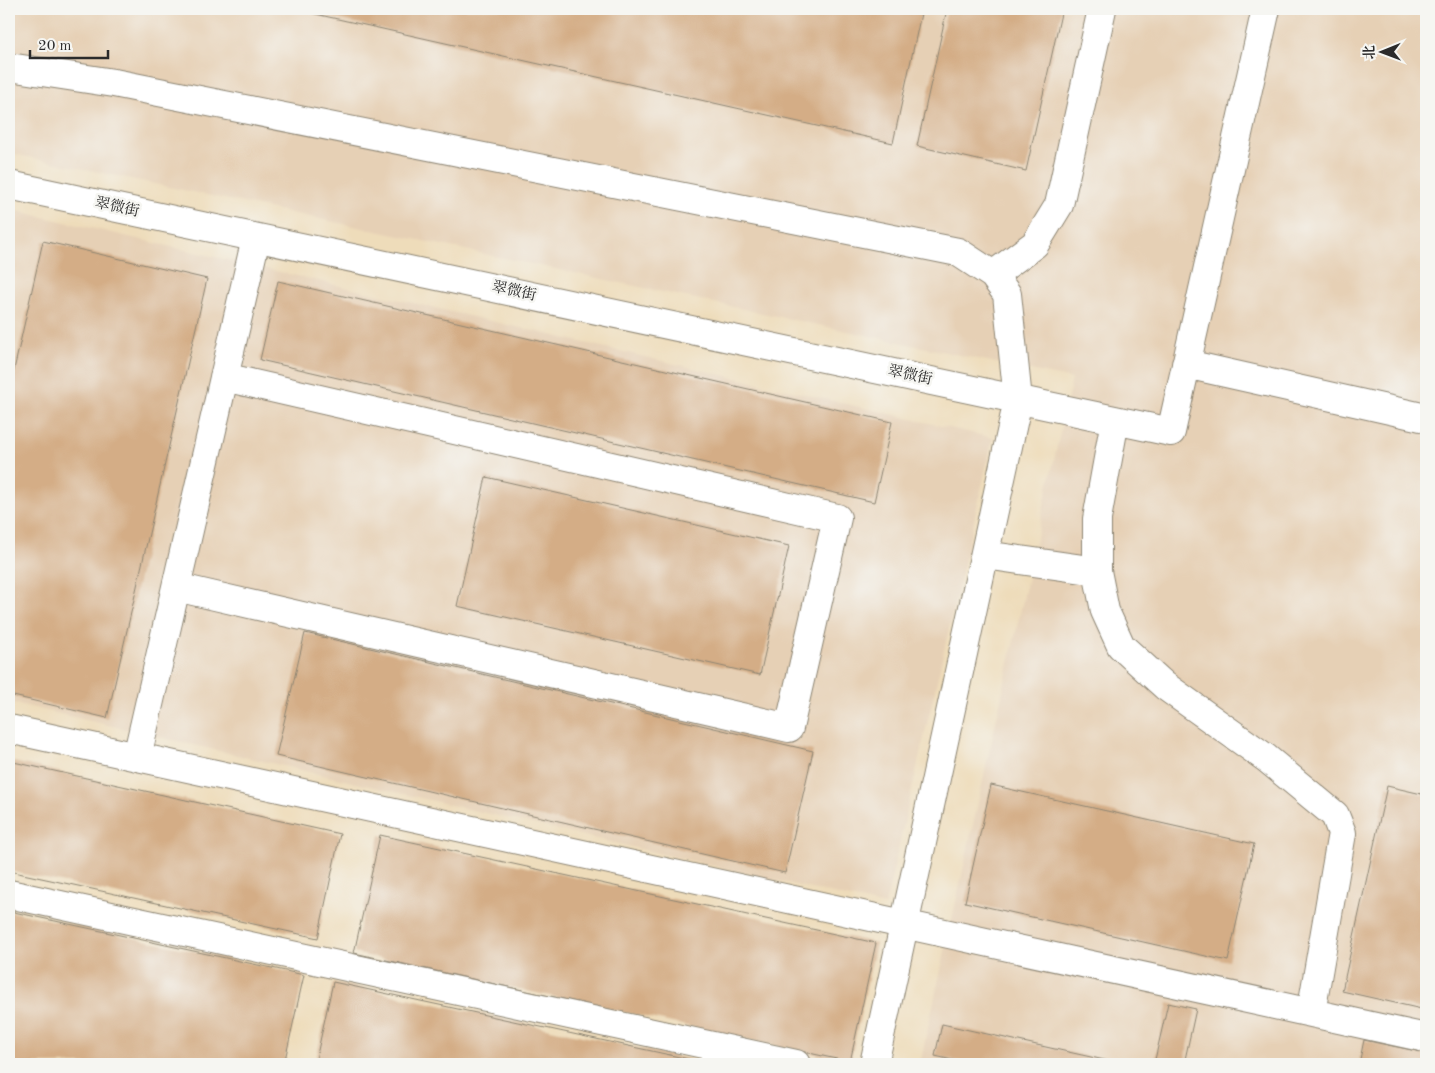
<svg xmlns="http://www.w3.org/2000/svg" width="1435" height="1073" font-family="'Old Standard TT','Noto Serif SC',serif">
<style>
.built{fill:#e6d0b5}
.building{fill:#d4ad86}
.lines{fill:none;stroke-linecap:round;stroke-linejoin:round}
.minor-casing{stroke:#8c8472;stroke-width:30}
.minor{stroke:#fff;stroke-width:28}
.labels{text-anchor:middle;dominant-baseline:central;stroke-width:5;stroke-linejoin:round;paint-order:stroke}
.street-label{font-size:15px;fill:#2b2b2b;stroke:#f6f6f2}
</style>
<rect width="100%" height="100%" fill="#f6f6f2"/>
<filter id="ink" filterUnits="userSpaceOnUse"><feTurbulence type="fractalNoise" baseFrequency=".02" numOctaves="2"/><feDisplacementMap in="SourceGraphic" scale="10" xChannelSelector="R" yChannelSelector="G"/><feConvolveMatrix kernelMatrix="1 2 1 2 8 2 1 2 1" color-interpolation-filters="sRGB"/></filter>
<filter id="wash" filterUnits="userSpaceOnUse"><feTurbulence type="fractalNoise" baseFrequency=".0096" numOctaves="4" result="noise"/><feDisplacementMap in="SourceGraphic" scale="20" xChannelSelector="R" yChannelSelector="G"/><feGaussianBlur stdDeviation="1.12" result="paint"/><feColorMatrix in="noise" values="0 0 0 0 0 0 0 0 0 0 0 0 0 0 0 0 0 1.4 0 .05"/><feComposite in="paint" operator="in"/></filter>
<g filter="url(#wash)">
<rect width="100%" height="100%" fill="#eedcba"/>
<path class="built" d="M9,9H1426V1064H920L1072,379L9,153Z
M9,209L993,438L885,906L9,702Z"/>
<g id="blocks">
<path class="building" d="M293,9H922L893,143Z
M947,9H1062L1026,171L917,146Z
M43,241L207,279L107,718L9,695V392Z
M278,281L892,422L874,502L260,360Z
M486,477L789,546L760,675L457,606Z
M305,633L813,751L785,873L276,756Z
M9,761L340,834L318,938L9,871Z
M991,785L1254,844L1228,961L965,902Z
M1387,786L1426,795V1010L1342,991Z
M380,835L876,943L850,1062L354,953Z
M9,911L304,975L284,1064H9Z
M333,982L707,1063V1064H315Z
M1168,1003L1196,1009L1184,1064H1154Z
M942,1024L1118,1063V1064H970L935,1056Z
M1364,1040L1426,1053V1064H1359Z"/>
</g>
</g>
<g filter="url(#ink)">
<use href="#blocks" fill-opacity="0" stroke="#8c8472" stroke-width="1"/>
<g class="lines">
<defs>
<path id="minor" d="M9,67L114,83L958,252L993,275L1007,294L1018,400L874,1064
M9,185L1171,432L1266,9
M993,275L1035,244L1059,205L1102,9
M1186,364L1426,418
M1115,420L1097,519V571L1105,611L1121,646L1165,686L1266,758L1335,815L1342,833L1311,1013
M985,555L1097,571
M176,587L789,728L837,518L224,377
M9,729L1426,1038
M137,757L256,238
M9,894L796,1064"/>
</defs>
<use href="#minor" class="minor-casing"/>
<use href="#minor" class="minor"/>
</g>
</g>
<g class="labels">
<g class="street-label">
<text transform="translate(117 208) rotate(12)">翠微街</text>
<text transform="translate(514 292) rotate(12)">翠微街</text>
<text transform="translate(910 376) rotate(12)">翠微街</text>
</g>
</g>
<rect width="1435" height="1073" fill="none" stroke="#f6f6f2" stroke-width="30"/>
<g transform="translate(1382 52) rotate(269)" stroke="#f6f6f2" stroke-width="4" paint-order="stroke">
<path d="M0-4L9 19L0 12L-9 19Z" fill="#2b2b2b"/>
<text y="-8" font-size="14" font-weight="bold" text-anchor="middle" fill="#2b2b2b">北</text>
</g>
<path d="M30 50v8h78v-8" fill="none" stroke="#2b2b2b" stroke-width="2.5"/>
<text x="38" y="50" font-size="15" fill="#2b2b2b" stroke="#f6f6f2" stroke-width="4" paint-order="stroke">20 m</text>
</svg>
